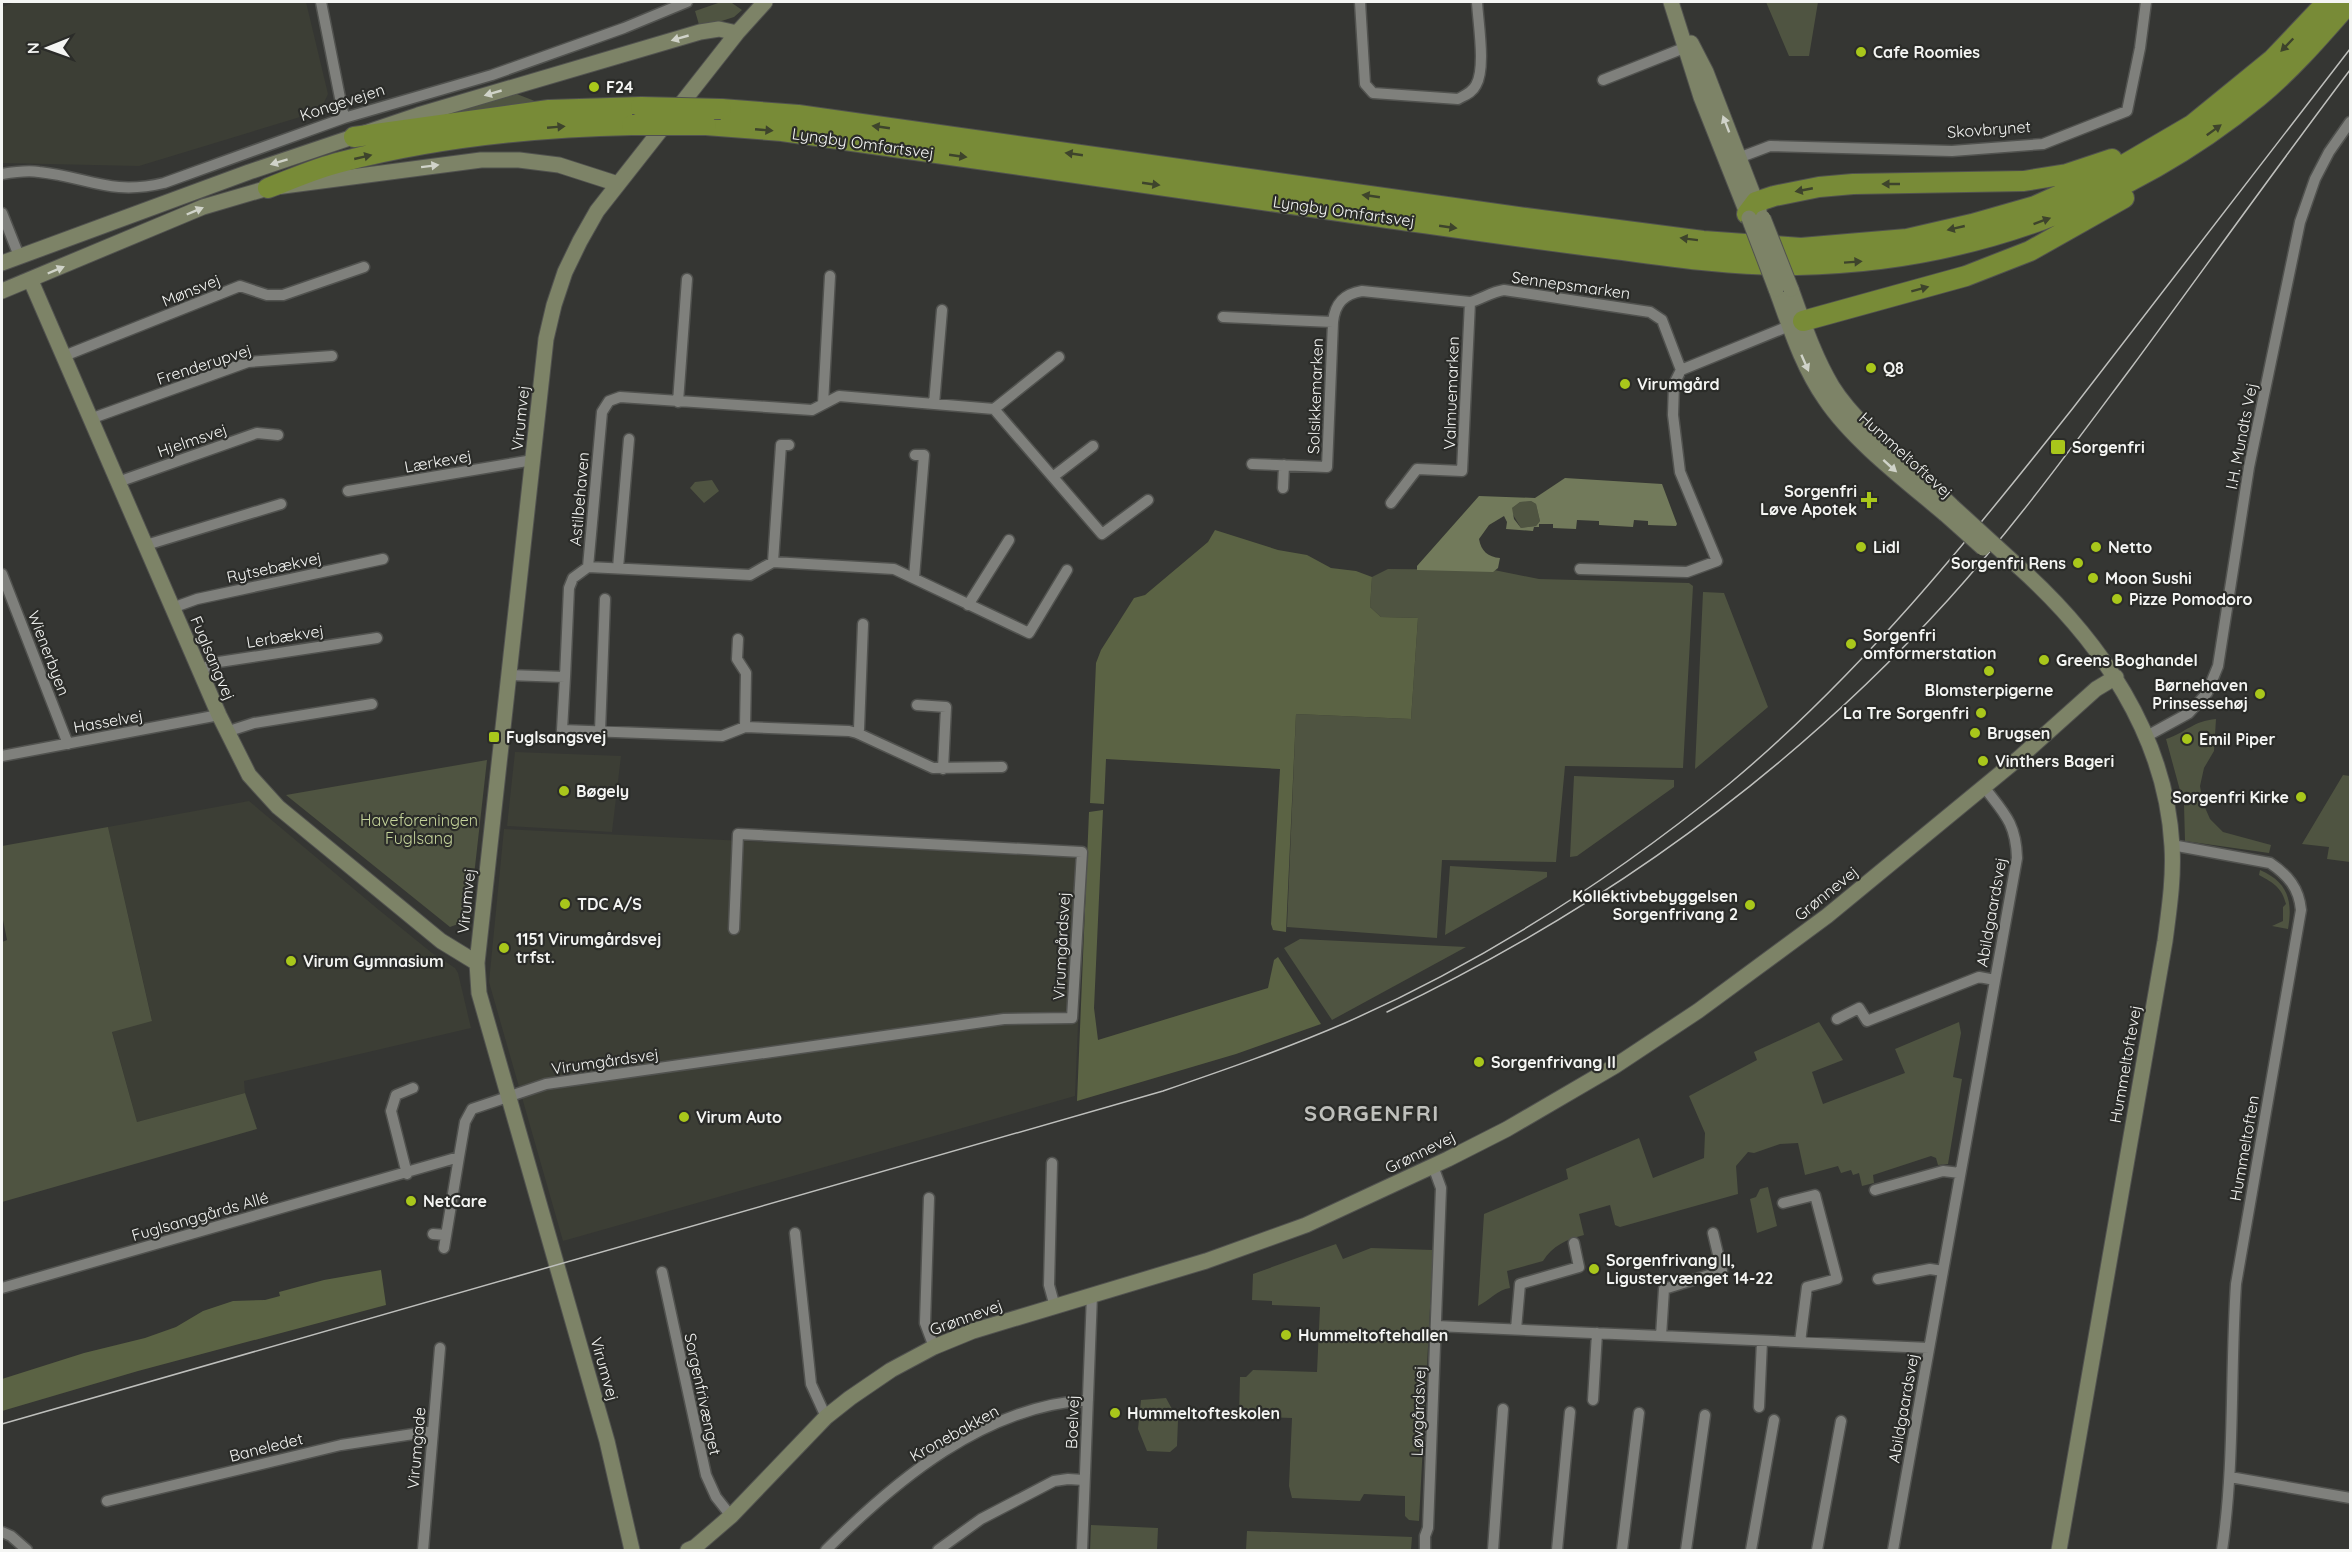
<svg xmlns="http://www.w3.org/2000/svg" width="2352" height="1552" font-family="Quicksand,sans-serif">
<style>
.built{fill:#3c3e35}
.green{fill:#4f5441}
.forest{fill:#5b6344}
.water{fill:#727a5b;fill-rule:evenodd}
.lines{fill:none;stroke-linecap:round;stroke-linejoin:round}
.street-casing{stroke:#51524f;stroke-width:13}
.secondary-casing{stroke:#51524f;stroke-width:17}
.highway-casing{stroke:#51524f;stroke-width:22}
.street{stroke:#7f807c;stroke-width:10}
.secondary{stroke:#7d8367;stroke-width:15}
.highway{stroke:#788b37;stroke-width:20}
.tram{stroke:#bebfbc;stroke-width:1.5}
.secondary-bridge-casing{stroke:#51524f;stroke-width:17;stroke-linecap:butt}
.highway-bridge-casing{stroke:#51524f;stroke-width:22;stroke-linecap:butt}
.secondary-bridge{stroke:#7d8367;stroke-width:15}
.highway-bridge{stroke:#788b37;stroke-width:20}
.oneway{fill:#d0d3c9}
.oneway2{fill:#3e442c}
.poi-dot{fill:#a9c71b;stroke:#2b2c29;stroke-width:2}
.labels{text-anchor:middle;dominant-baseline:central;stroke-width:4.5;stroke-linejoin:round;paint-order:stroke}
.poi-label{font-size:16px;font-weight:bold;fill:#f4f5f3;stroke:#2b2c29;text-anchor:start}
.street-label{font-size:16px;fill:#f4f5f3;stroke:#2b2c29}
.park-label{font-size:16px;fill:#c4d39a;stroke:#2b2c29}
.district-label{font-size:22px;font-weight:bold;letter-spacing:1.5px;fill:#bfc0bc;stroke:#2b2c29}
</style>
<rect width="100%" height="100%" fill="#353633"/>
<path class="built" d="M15,2H306L328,94L320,111L139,166L2,163V7Z
M515,752L621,756L612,832L507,826Z
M249,801L379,910L432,953L455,968L458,973L471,1028L244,1081L245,1093L137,1122L112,1031L152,1020L108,827Z
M504,829L1085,858L1075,1096L563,1241L489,982Z"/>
<path class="green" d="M721,2L732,3L742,10L734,17L700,28L695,11Z
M1766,2H1818L1809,56H1789Z
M514,93L540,103L406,123Z
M712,480L719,491L704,503L690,488L695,482Z
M1531,501L1536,504L1540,521L1536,526L1521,528L1512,513V508L1520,502Z
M1388,569L1494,570L1539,579L1689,583L1693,586L1683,768L1565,766L1556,862L1442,860L1437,938L1287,927L1296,714L1411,719L1418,618L1381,617L1370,607L1372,577Z
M1703,592L1724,593L1768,707L1695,769Z
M2216,719L2214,751L2204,768L2200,786L2203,803L2210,819L2223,832L2271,845L2269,853L2185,841L2184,805L2166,739C2187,732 2193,721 2216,719Z
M487,760L469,920L450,927L286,795Z
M2343,775L2350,776V862L2327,859L2329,847L2302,844Z
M1574,776L1674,780V787L1577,856L1570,857Z
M108,827L152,1021L112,1032L137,1122L245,1093L257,1129L2,1202V942L7,940L2,915V846Z
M1450,866L1547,872V877L1445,935Z
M2260,870C2288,882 2293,901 2288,929L2272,926L2283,921V907L2286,904C2282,888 2274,883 2259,875Z
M1300,939L1466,947L1332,1020L1284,948Z
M1819,1022L1843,1060L1812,1072L1823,1104L1905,1073L1895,1049L1959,1022L1961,1033L1953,1077L1962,1079L1948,1164L1938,1165L1936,1158L1931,1156L1873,1175L1874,1183L1862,1186L1859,1173L1853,1175L1851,1170L1841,1173L1838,1166L1805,1175L1798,1143L1780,1144L1754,1153L1748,1152L1736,1166L1738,1194L1620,1227L1615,1225L1610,1205L1579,1214L1584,1235C1567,1239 1552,1246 1543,1261L1507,1271L1510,1288C1497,1290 1490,1300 1478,1306L1484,1214L1568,1179L1566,1169L1639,1138L1653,1178L1704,1158L1705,1133L1689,1096L1757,1060L1754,1052Z
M1768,1187L1777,1226L1757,1233L1750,1199L1756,1197L1760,1189Z
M1336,1244L1343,1259L1371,1248L1433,1250L1419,1521L1409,1520L1405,1516V1496L1364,1494L1360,1501L1292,1498L1289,1486L1292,1418L1239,1416L1240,1377H1246L1253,1370L1317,1372L1320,1307L1272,1305V1301L1252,1300L1253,1274Z
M1166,1398L1178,1420L1177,1446L1170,1452L1147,1451L1138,1429L1141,1400Z
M1091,1525L1158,1528L1157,1550H1090Z
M1247,1531L1412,1537L1411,1550H1246Z"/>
<path class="forest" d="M1215,530L1278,550L1307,555L1331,568L1356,571L1372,577L1370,607L1381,617L1418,618L1411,719L1296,714L1286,932L1273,930L1271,924L1280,769L1106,759L1104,804L1090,803L1096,663L1101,650L1134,598L1145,595L1208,542Z
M1103,810L1094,1008L1098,1040L1268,988L1274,960L1278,957L1321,1024L1236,1054L1077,1101L1089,812Z
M381,1270L386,1305L138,1371L2,1411V1379L84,1353L145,1338L176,1327L203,1311L233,1301L265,1300L280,1296L279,1292L324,1280Z"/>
<path class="water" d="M1565,478L1662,484L1677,524L1676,526L1648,525V521L1634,520L1633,527L1599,525V521L1577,520L1576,529L1553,528V524H1539V527H1534L1533,531L1506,529L1507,522L1504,516L1489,525L1479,539C1481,551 1488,557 1500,558L1498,568L1493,572L1417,570V566L1479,496L1535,498ZM1531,501L1536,504L1540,521L1536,526L1521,528L1514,519L1512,508L1520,502Z"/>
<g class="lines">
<defs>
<path id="street" d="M321,2L344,118
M1360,2L1365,84L1373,93L1458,99C1465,95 1472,93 1476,85C1486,68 1478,22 1477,2
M1603,80L1689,46
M1733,160L1770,146L1952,151L2043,144L2127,111L2140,48L2146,2
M2,174C14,172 27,170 39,172C88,177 110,196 164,183L344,118L492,75L624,28L687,2
M2,213L19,256
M1223,317L1333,322L1327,467L1252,464
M1333,322C1335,303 1344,294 1362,291L1470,302C1482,299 1491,292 1504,290L1650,312L1662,320L1681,370L1674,384L1673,415L1680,472L1717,561L1687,572L1580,569
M64,356L240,286L267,295H283L364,267
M1681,370L1794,324
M678,402L687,279
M823,404L830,276
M934,404L942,310
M994,409L1059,357
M90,419L248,362L332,356
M1054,476L1093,446
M118,482L257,433L278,435
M1283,488L1284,465
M348,491L533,460
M1391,503L1417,469L1462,471L1470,302
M146,545L281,504
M773,562L781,445H789
M588,567L750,575L773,562L894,569L1029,633L1067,570
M618,568L629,439
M2,574L68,744
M914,578L924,455H915
M968,605L1009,540
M172,608L197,599L383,559
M738,639L737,659L746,673L745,727
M199,670L219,662L377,638
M508,675L565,677L569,588L573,578L588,567L602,412L609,401L620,397L812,410L839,396L994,409L1102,534L1148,500
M565,677L562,730L722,736L745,727L849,731L857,733L933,768L1002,767
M917,705L946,707L943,769
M600,731L605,599
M226,732L254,723L372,704
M857,733L859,729L863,624
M2147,736L2189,713L2207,693L2218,666L2249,467L2300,222L2315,179L2329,152L2350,122
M2,756L219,715
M2172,845L2270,863C2288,875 2299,888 2301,910L2236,1284C2230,1373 2235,1463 2222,1550
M1837,1019L1859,1008L1867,1021L1979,977L1995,980
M1052,1163L1049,1285L1055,1307
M407,1174L391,1111L396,1095L413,1088
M1875,1190L1943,1171L1960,1173
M929,1198L925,1323L934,1347
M1783,1203L1815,1195L1837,1279L1807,1287L1800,1342
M795,1233L811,1384L826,1417
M433,1234L446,1235
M444,1248L459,1157
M662,1272L706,1475L716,1497L731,1516
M1878,1279L1930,1269L1943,1271
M2,1288L459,1157L465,1122L472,1109L546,1084L1004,1019L1072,1018L1082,852L738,834L734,929
M1436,1326L1929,1348
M1516,1329L1520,1284L1579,1267L1574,1243
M1661,1336L1664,1289L1722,1271L1713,1233
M1593,1400L1597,1333
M1759,1407L1762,1341
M2230,1477L2350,1498
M107,1501L341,1445L433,1431
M2,1532L11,1536L27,1550
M423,1550L440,1348
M826,1550C896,1480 984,1406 1088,1400
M938,1550L981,1519L1054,1481L1068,1479L1084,1480
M1082,1550L1092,1295
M1425,1550V1536L1428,1528L1441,1188L1433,1166
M1493,1550L1503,1409
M1557,1550L1570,1412
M1622,1550L1639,1413
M1686,1550L1705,1415
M1751,1550L1774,1420
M1817,1550L1841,1421
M1893,1550L2017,858C2016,823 2004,813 1984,787"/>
<path id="secondary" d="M1671,2L1701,97L1749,218
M1691,43L1706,72L1759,210
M2,263L249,172L418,115L700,32L719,29L737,33
M31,281L219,715L249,775L278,807L441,941L477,963
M1776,289C1790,327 1802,366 1825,399C1853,441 1906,481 1945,514
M1791,289C1803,322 1814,356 1832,386C1858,428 1916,471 1952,506
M2,291L203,207L268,188L481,160H519L559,165L618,184
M2020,568C2100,640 2166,735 2172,846C2174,878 2169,910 2165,941L2059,1550
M632,1550L607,1441L479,993L477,963L546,339L554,305L565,272L580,241L597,211L737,33L765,2
M688,1550L695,1547L731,1516L826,1417L850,1398L891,1370L934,1347L973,1331L1206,1261L1306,1225L1448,1159L1507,1129L1615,1066L1698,1011L1827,916L2019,758L2096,689L2116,677"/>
<path id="highway" d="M721,109L798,115L1533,219L1703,241L1801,248L1907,239L1972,224L2035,206L2115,170L2192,125L2273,59L2327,2
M706,125L782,131C977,159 1172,186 1367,215C1452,227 1538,240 1623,250C1681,258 1739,266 1797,265C1965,262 2127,204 2258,97C2292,69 2321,35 2350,2
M354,137L549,110L641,107
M268,188C292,179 316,168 341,162C437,137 534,127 632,125
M1747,214L1756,202L1774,196L1819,187L1853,184L2024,181L2067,174L2112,159
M1803,321L1966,276L2030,251L2124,198"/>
</defs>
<use href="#street" class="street-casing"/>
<use href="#secondary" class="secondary-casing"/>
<use href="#highway" class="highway-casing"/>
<use href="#street" class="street"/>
<use href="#secondary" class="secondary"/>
<use href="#highway" class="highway"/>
<path class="tram" d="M1387,1012C1599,911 1790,774 1948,600C2014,527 2072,447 2131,368C2204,269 2276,168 2350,70
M2,1424L1163,1091C1224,1070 1285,1049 1345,1023C1483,962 1612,879 1729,784C1861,674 1967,542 2073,408C2166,289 2258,169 2350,49"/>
<defs>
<path id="secondary-bridge" d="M1749,218L1776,289
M1763,218L1791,289
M1952,506L2020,568
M1945,514L1983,548"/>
<path id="highway-bridge" d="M641,107L721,109
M632,125H706"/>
</defs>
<use href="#secondary-bridge" class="secondary-bridge-casing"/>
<use href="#highway-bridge" class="highway-bridge-casing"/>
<use href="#secondary-bridge" class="secondary-bridge"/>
<use href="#highway-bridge" class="highway-bridge"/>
</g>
<defs><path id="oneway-solid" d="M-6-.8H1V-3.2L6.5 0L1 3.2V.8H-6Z" transform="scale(1.5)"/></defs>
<g class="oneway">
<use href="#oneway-solid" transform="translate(680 38) rotate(164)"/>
<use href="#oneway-solid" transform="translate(493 93) rotate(164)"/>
<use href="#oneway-solid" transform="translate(1726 124) rotate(-111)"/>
<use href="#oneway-solid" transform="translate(279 162) rotate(163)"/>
<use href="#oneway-solid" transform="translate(430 166) rotate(-7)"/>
<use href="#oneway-solid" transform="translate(195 211) rotate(-23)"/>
<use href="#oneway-solid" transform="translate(56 270) rotate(-23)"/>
<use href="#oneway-solid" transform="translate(1805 363) rotate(66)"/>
<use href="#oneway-solid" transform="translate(1890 466) rotate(42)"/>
</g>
<g class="oneway2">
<use href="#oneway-solid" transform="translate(2287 45) rotate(134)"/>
<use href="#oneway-solid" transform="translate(556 127) rotate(-5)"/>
<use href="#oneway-solid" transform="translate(881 127) rotate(-172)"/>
<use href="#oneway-solid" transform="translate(764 130) rotate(5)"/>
<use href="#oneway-solid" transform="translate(2214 130) rotate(-36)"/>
<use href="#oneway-solid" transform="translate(1074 154) rotate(-172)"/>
<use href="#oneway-solid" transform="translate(958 156) rotate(8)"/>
<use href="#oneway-solid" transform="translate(363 157) rotate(-13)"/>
<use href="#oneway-solid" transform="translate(1151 184) rotate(8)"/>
<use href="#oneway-solid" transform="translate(1891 184) rotate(180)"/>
<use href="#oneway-solid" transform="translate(1804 190) rotate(169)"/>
<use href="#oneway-solid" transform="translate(1371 196) rotate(-172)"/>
<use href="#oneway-solid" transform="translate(2042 221) rotate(-20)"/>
<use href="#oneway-solid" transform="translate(1448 227) rotate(8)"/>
<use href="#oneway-solid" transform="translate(1956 228) rotate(167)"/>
<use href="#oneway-solid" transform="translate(1689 239) rotate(-173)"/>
<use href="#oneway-solid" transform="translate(1853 262) rotate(-4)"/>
<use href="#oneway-solid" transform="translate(1920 289) rotate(-15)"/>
</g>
<g class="poi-dot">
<circle cx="1861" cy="52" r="6"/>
<circle cx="594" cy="87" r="6"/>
<circle cx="1871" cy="368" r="6"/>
<circle cx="1625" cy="384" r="6"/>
<rect x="2050" y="439" width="16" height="16" rx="3"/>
<path d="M1866 491h6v6h6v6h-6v6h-6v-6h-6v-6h6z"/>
<circle cx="1861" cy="547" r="6"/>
<circle cx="2096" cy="547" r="6"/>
<circle cx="2078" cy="563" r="6"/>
<circle cx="2093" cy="578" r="6"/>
<circle cx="2117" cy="599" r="6"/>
<circle cx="1851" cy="644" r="6"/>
<circle cx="2044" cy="660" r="6"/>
<circle cx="1989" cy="671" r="6"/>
<circle cx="2260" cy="694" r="6"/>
<circle cx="1981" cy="713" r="6"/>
<circle cx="1975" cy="733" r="6"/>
<rect x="488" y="731" width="12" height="12" rx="3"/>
<circle cx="2187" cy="739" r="6"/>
<circle cx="1983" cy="761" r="6"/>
<circle cx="564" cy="791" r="6"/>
<circle cx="2301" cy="797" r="6"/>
<circle cx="565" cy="904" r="6"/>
<circle cx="1750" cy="905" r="6"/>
<circle cx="504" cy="948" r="6"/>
<circle cx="291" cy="961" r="6"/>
<circle cx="1479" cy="1062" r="6"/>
<circle cx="684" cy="1117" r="6"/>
<circle cx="411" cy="1201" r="6"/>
<circle cx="1594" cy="1269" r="6"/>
<circle cx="1286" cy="1335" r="6"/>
<circle cx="1115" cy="1413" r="6"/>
</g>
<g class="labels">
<g class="poi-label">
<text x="1873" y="52">Cafe Roomies</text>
<text x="606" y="87">F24</text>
<text x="1883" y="368">Q8</text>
<text x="1637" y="384">Virumgård</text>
<text x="2072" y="447">Sorgenfri</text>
<text x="1857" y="491" text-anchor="end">Sorgenfri<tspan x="1857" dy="18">Løve Apotek</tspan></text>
<text x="1873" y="547">Lidl</text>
<text x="2108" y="547">Netto</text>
<text x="2066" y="563" text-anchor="end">Sorgenfri Rens</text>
<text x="2105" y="578">Moon Sushi</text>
<text x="2129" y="599">Pizze Pomodoro</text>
<text x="1863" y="635">Sorgenfri<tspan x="1863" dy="18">omformerstation</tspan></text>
<text x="2056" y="660">Greens Boghandel</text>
<text x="2248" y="685" text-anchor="end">Børnehaven<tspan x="2248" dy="18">Prinsessehøj</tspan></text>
<text x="1989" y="690" text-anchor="middle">Blomsterpigerne</text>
<text x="1969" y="713" text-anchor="end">La Tre Sorgenfri</text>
<text x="1987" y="733">Brugsen</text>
<text x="506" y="737">Fuglsangsvej</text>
<text x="2199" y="739">Emil Piper</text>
<text x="1995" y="761">Vinthers Bageri</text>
<text x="576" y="791">Bøgely</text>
<text x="2289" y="797" text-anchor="end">Sorgenfri Kirke</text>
<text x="1738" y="896" text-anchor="end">Kollektivbebyggelsen<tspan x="1738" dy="18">Sorgenfrivang 2</tspan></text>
<text x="577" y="904">TDC A/S</text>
<text x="516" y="939">1151 Virumgårdsvej<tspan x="516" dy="18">trfst.</tspan></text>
<text x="303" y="961">Virum Gymnasium</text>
<text x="1491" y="1062">Sorgenfrivang II</text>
<text x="696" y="1117">Virum Auto</text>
<text x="423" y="1201">NetCare</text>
<text x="1606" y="1260">Sorgenfrivang II,<tspan x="1606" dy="18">Ligustervænget 14-22</tspan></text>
<text x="1298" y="1335">Hummeltoftehallen</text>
<text x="1127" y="1413">Hummeltofteskolen</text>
</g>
<g class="street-label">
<text transform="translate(342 102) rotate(-18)">Kongevejen</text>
<text transform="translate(1989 129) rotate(-4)">Skovbrynet</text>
<text transform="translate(863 143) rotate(8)">Lyngby Omfartsvej</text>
<text transform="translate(1344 211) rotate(8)">Lyngby Omfartsvej</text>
<text transform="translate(1571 285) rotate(8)">Sennepsmarken</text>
<text transform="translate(191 290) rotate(-22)">Mønsvej</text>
<text transform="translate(204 364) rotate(-18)">Frenderupvej</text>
<text transform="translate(1451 393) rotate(-88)">Valmuemarken</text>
<text transform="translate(1315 396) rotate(-88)">Solsikkemarken</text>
<text transform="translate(520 418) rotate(-84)">Virumvej</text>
<text transform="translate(2241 436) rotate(-79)">I.H. Mundts Vej</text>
<text transform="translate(192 440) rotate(-19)">Hjelmsvej</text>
<text transform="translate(1906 455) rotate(42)">Hummeltoftevej</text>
<text transform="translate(438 461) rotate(-10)">Lærkevej</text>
<text transform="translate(579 499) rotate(-85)">Astilbehaven</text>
<text transform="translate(274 567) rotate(-12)">Rytsebækvej</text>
<text transform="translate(285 636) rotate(-9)">Lerbækvej</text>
<text transform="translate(49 653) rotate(69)">Wienerbyen</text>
<text transform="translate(213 658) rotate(67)">Fuglsangvej</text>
<text transform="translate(108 721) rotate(-10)">Hasselvej</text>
<text transform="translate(1826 893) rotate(-39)">Grønnevej</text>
<text transform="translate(466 901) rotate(-84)">Virumvej</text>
<text transform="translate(1991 912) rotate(-80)">Abildgaardsvej</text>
<text transform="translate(1061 946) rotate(-87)">Virumgårdsvej</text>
<text transform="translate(605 1061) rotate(-8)">Virumgårdsvej</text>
<text transform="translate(2125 1064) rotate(-80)">Hummeltoftevej</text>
<text transform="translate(2244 1148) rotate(-80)">Hummeltoften</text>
<text transform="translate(1420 1152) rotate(-26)">Grønnevej</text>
<text transform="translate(200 1216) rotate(-16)">Fuglsanggårds Allé</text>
<text transform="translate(966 1317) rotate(-20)">Grønnevej</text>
<text transform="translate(605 1369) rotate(74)">Virumvej</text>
<text transform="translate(703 1394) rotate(78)">Sorgenfrivænget</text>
<text transform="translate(1903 1408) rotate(-80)">Abildgaardsvej</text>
<text transform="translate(1418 1411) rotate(-88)">Løvgårdsvej</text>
<text transform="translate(1072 1422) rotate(-88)">Boelvej</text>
<text transform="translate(954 1433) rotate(-29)">Kronebakken</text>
<text transform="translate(266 1447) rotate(-14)">Baneledet</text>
<text transform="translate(416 1448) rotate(-85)">Virumgade</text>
</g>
<g class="park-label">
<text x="419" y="820">Haveforeningen<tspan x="419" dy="18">Fuglsang</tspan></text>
</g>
<g class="district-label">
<text x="1372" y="1113">SORGENFRI</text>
</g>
</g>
<rect width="2352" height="1552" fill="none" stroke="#f4f5f3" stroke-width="6"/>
<g transform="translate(48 48) rotate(269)" stroke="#2b2c29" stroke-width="4.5" paint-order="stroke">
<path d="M0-4.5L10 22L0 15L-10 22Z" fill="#f4f5f3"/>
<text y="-9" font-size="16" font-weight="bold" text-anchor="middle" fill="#f4f5f3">N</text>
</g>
</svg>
